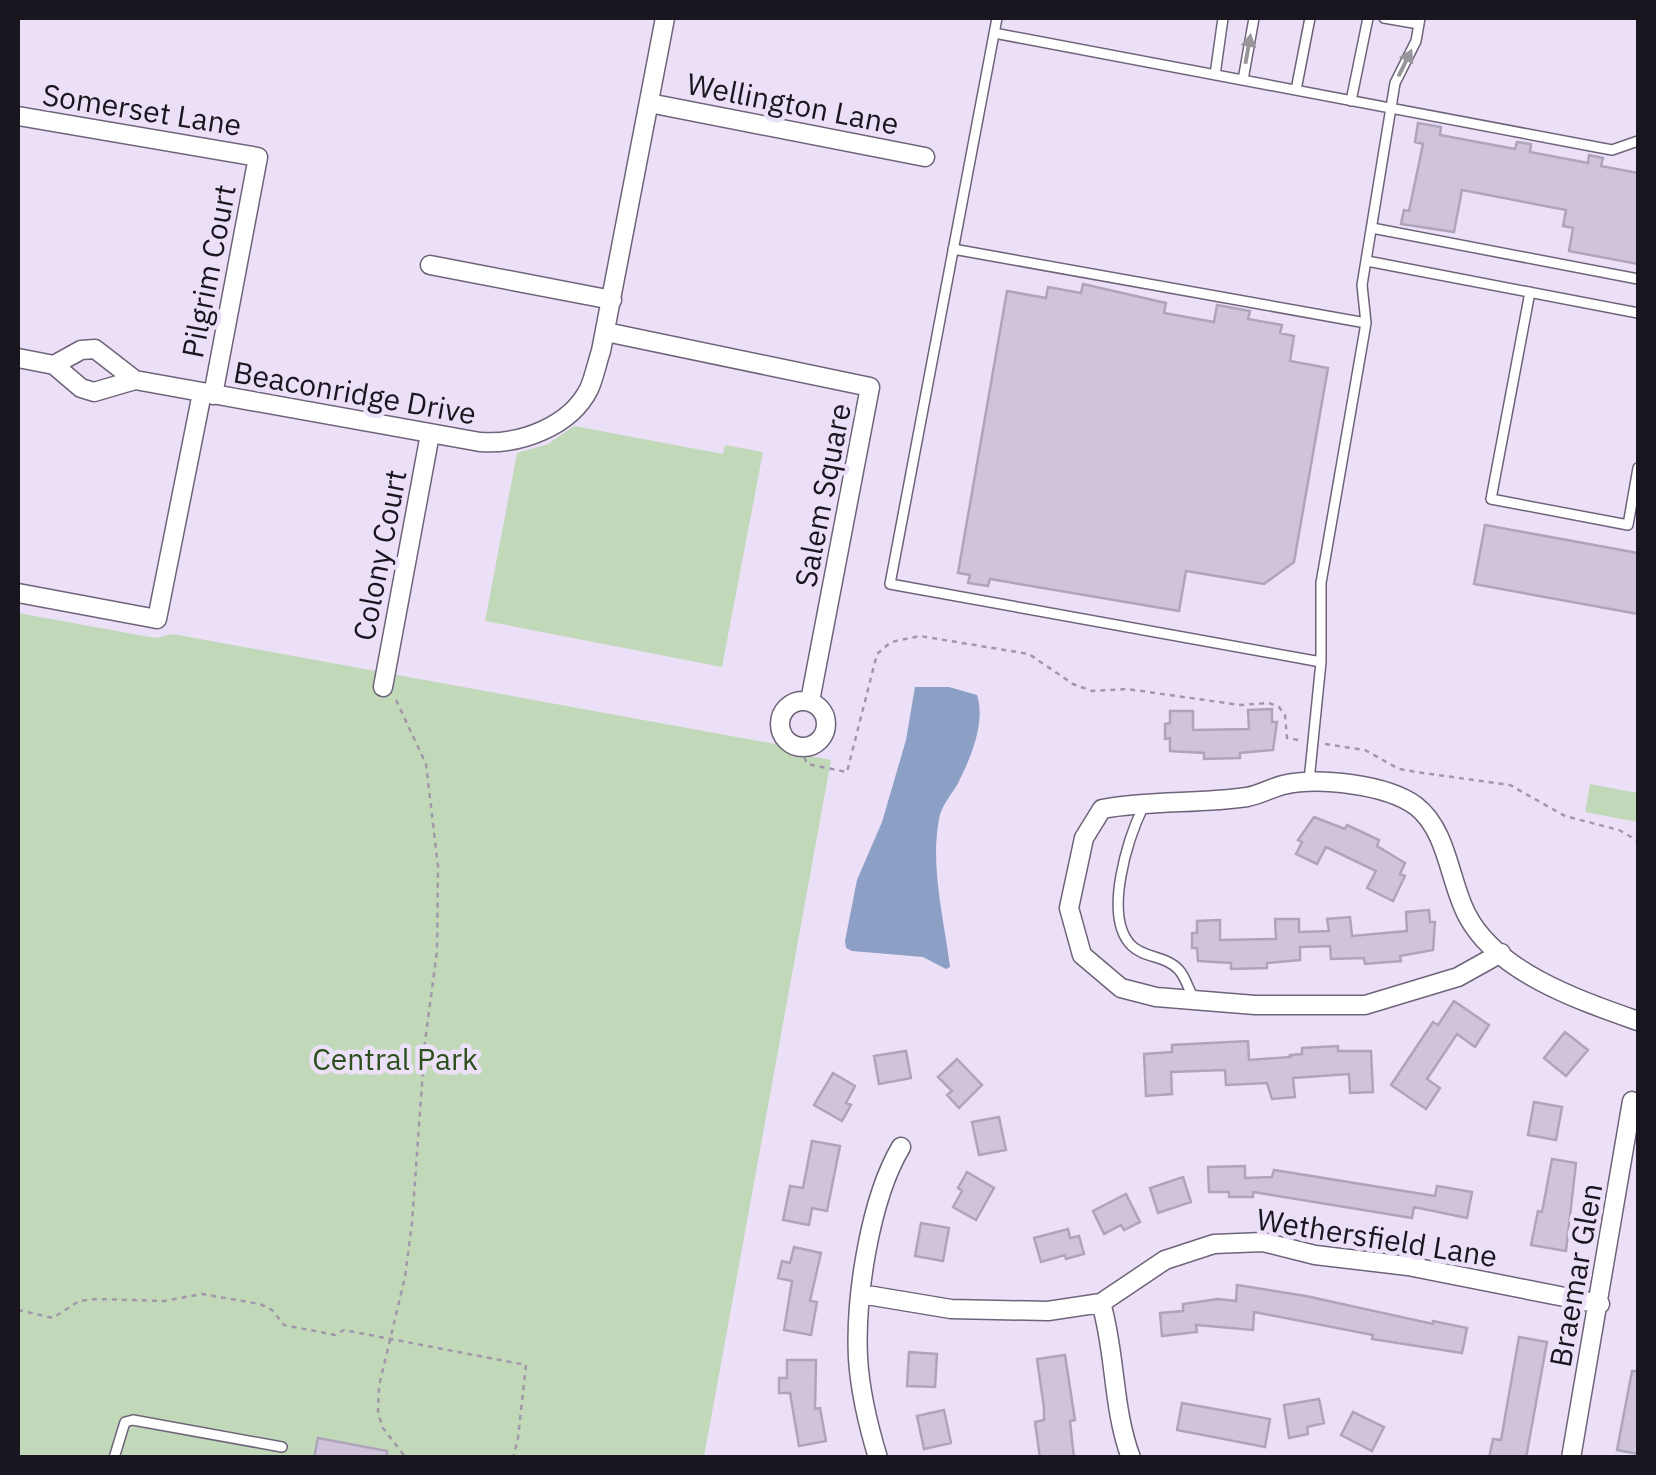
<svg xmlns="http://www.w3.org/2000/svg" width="1656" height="1475" font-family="'IBM Plex Sans',sans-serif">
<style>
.green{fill:#c2d9b9}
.water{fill:#8c9fc4}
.building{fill:#cfc4db;stroke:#afa5bb;stroke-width:2.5}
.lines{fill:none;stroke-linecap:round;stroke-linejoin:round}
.lane-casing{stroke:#6e6479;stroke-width:12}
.street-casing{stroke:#6e6479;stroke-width:21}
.path{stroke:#a198aa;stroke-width:2.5;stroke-dasharray:5 5;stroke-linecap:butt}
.lane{stroke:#fff;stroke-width:9}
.street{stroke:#fff;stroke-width:18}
.oneway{fill:#98969a}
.labels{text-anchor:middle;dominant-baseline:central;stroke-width:9;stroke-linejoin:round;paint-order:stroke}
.street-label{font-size:30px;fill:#1a161f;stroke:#ece0f8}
.park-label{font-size:30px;fill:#2d4f1b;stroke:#ece0f8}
</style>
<rect width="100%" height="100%" fill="#ece0f8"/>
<path class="green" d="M574,426L723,454L725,445L763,452L722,667L485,621L517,453L548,444Z
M18,613L155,638L173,634L781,745L787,751L831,760L704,1457H18Z
M1590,784L1638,793V822L1585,812Z"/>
<path class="water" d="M915,687H949L977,695C986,723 970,760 957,785C950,796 941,807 939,819C930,868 944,918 950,967L946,969L923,957L852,951L846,948L845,941L857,880L882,822L906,740Z"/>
<path class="building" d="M1418,123L1441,127L1440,135L1515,149L1517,142L1531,144L1530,152L1588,163L1589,155L1603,158L1601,166L1638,173V264L1569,251L1573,228L1563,226L1566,210L1462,190L1454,232L1401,224L1404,210L1409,211L1423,144L1415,142Z
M1083,284L1166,303L1164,313L1214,322L1217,305L1250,311L1248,319L1282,325L1280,333L1294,336L1290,361L1328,368L1294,562L1264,584L1186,571L1179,611L990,579L988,586L968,583L970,575L958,573L1007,291L1046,298L1048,287L1081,293Z
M1485,525L1638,553V614L1474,584Z
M1272,709V722H1277L1273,750L1240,753V758L1204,759V753L1170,751V738L1165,739V724L1170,723V711H1193V730L1249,729L1248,710Z
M1314,817L1345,829L1347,825L1379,840L1377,846L1405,863L1400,874L1405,876L1393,901L1367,888L1376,871L1326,847L1317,864L1296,854L1302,842L1298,840Z
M1429,910L1430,922H1435L1433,950L1400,956L1401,961L1365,964L1364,958L1331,959L1330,946L1300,947V960L1267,963V968L1231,969V963L1198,961L1197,948H1192V933H1197V921L1220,920V940L1276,939L1275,919H1299V932L1329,931L1327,919L1350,917L1352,936L1407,931L1406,912Z
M1454,1001L1489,1025L1475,1047L1457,1034L1427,1079L1440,1088L1426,1109L1391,1085L1433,1022L1438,1025Z
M1565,1032L1588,1050L1566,1076L1544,1058Z
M1248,1041L1249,1060L1291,1057L1290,1055L1302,1054V1048L1338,1046V1051H1371L1373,1092L1350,1093L1349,1074L1293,1078L1295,1097L1272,1099L1267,1083L1226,1085L1225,1070L1171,1072L1172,1094L1146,1096L1144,1054L1172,1052V1045Z
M906,1051L911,1078L879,1084L874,1056Z
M957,1059L982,1085L959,1108L947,1095L952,1091L938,1077Z
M833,1073L855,1086L846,1103L851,1105L842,1121L814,1105Z
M1534,1102L1562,1107L1556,1140L1528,1135Z
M999,1117L1006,1150L979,1155L972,1122Z
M812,1141L840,1146L827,1211L812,1208L809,1225L783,1220L790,1186L803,1188Z
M1552,1159L1576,1163L1566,1251L1531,1245L1538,1211L1542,1212Z
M1245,1166V1178L1272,1177L1274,1170L1435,1196L1437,1186L1472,1192L1467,1218L1414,1207L1412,1218L1253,1192V1197H1229V1192H1209L1208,1167Z
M967,1172L994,1188L976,1220L953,1207L962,1191L958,1188Z
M1183,1177L1191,1202L1158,1213L1150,1188Z
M1126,1194L1140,1222L1124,1230L1121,1225L1104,1234L1093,1211Z
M921,1223L949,1228L943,1261L915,1256Z
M1068,1229L1070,1238L1079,1236L1084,1254L1066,1259L1065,1255L1041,1262L1034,1238Z
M794,1247L821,1253L810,1301L817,1302L811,1335L784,1330L792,1281L778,1278L782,1261L790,1263Z
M1237,1285L1306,1296L1433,1324V1321L1467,1328L1462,1353L1372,1339L1373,1335L1254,1312L1253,1330L1196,1325L1197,1332L1162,1336L1160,1313L1183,1311V1304L1218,1299L1236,1301Z
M1519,1337L1547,1342L1526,1458H1489L1493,1439L1501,1440Z
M909,1352L937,1354L935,1387L907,1386Z
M1065,1355L1075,1420L1070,1421L1074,1458H1040L1035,1422L1044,1420V1408L1037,1359Z
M787,1360H816L815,1409L820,1408L826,1441L799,1446L790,1393H779V1378H787Z
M1632,1371H1638V1454L1617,1450Z
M1319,1399L1324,1423L1307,1427L1308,1434L1289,1438L1284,1405Z
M1182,1403L1270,1419L1265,1447L1177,1430Z
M944,1410L951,1443L924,1449L917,1416Z
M1353,1412L1384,1427L1372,1451L1341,1435Z
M318,1438L387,1451V1458H314Z"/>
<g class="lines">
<defs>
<path id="lane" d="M997,18L890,584L1321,662L1309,781
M1384,18L1419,24
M994,33L1612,150L1638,141
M1215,75L1223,18
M1243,80L1254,18
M1296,90L1310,18
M1351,101L1368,18
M1372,228L1638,279
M953,249L1366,323
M1367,261L1638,313
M1530,292L1491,499L1628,525L1638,468
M1321,662V583L1366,323L1362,285L1395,83L1416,41L1420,18
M1144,805C1128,838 1102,917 1132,946C1144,958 1167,956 1179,970C1186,978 1188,989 1194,998
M114,1458L125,1422L133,1420L282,1447"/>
<path id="street" d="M649,103L925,157
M18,116L258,157L213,395
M430,265L612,300
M606,332L870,387L810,701
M18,358L54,365L81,388L94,392L135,380L480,442C519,445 570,427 589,389C594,378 597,363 601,351L665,18
M54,365L81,350L95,349L135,380
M18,593L157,619L202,393
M383,687L430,434
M780 724a23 23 0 1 1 46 0a23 23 0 1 1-46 0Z
M1501,953L1458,977L1365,1005H1255L1156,997L1121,988L1082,955L1069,908L1084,838L1102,809C1150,800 1199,804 1247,797C1259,795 1271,788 1283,785C1318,777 1386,784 1416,806C1448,831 1449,881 1467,915C1497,973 1581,1001 1638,1021
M861,1294L951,1309L1048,1311L1101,1303L1165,1260L1214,1244L1263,1242L1315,1255L1408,1266L1600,1304
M1101,1303C1116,1353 1112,1407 1131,1458
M878,1458C868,1425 860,1392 858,1358C855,1297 870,1199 901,1147
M1571,1458L1632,1101"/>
</defs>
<use href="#lane" class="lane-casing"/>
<use href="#street" class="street-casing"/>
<path class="path" d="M396,700L426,764L438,866L437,951L425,1042L412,1223L405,1277L379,1386L378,1413L383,1428L406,1458
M1325,744L1365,750L1399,769L1416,772L1510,785L1565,816L1619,830L1638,841
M801,748L807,764L847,772L877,654L891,642L920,636L1029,654L1073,684L1092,691L1127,689L1240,705L1269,703L1279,707L1285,715L1287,738L1298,740
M18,1310L53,1318L79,1301L97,1299L164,1301L202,1294L260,1304L272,1310L284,1325L335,1335L344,1330L526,1365L518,1438L513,1458"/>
<use href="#lane" class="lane"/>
<use href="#street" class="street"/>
</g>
<defs><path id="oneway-solid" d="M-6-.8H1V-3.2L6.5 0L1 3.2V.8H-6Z" transform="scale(2.5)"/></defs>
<g class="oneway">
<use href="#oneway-solid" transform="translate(1248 49) rotate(-80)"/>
<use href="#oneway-solid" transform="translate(1405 63) rotate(-64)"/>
</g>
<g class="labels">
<g class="street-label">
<text transform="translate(793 103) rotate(11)">Wellington Lane</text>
<text transform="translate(142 109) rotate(9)">Somerset Lane</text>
<text transform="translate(208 271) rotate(-79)">Pilgrim Court</text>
<text transform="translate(355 392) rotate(10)">Beaconridge Drive</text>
<text transform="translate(822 495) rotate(-79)">Salem Square</text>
<text transform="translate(379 555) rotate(-79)">Colony Court</text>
<text transform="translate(1377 1237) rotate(9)">Wethersfield Lane</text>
<text transform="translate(1575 1275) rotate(-80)">Braemar Glen</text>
</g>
<g class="park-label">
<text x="395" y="1058">Central Park</text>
</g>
</g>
<rect width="1656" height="1475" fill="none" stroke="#1a161f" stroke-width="40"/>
</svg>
